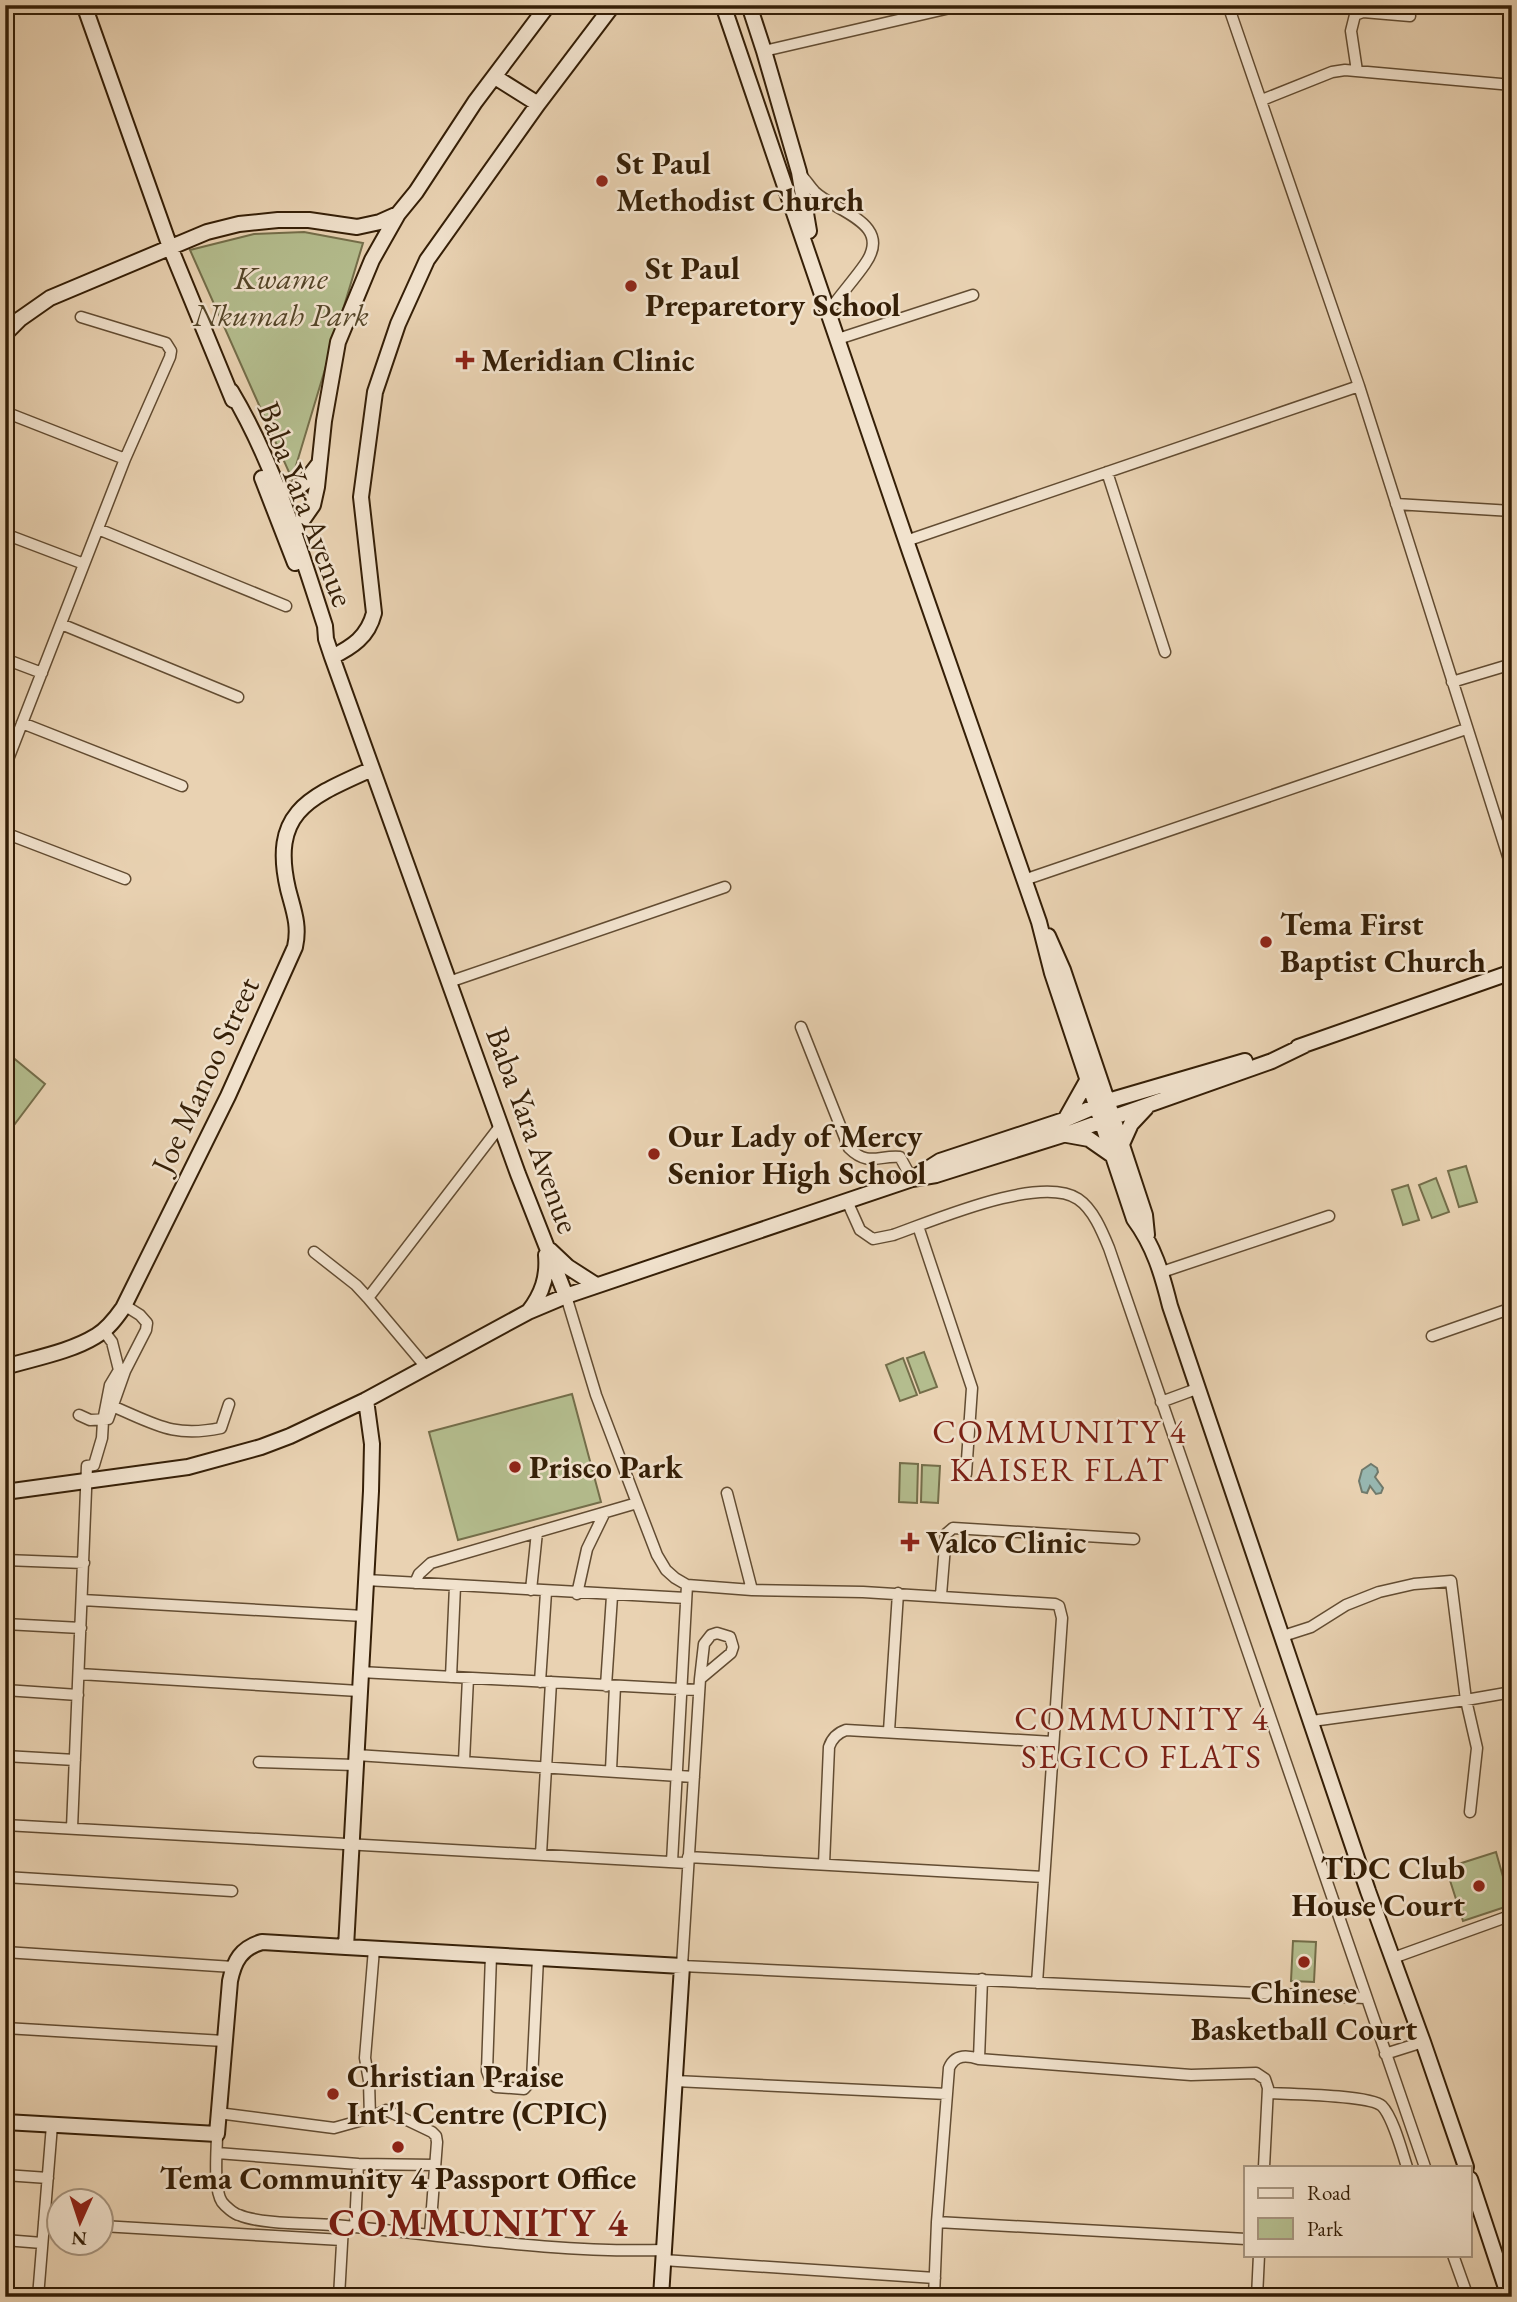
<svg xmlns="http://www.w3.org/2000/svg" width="1517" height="2302" font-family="'EB Garamond',serif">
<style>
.green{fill:#b4bd8e;stroke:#746e4a;stroke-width:2}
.water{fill:#97b7b0;stroke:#707a6c;stroke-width:2}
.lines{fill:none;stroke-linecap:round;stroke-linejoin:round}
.street-casing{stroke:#624c32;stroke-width:13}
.secondary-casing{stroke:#351f07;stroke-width:18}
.street{stroke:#f1e2cd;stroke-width:10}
.secondary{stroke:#f1e2cd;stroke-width:14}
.poi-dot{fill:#8f2418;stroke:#f1e2cd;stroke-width:2.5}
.labels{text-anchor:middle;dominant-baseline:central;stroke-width:5;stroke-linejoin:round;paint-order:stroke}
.poi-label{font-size:32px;font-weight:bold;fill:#351f07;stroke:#f1e2cd;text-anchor:start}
.park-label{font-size:32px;font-style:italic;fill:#554629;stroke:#f1e2cd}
.street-label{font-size:32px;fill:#351f07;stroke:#f1e2cd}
.neighbourhood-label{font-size:33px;letter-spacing:2px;fill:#7a1f14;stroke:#f1e2cd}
.district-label{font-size:38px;font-weight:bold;letter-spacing:2px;fill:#7a1f14;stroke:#f1e2cd}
</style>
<rect width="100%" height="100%" fill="#e9d2b2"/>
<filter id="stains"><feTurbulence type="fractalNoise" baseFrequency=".00286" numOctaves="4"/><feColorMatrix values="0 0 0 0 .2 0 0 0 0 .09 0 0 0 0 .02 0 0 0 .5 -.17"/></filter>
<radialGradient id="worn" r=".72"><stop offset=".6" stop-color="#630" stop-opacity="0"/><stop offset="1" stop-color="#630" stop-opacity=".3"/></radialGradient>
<path class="green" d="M304,232L363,243L292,479L190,250L254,234Z
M5,1051L45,1084L5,1137Z
M1466,1166L1477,1202L1459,1207L1448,1171Z
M1436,1178L1449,1212L1432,1218L1419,1185Z
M1408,1185L1419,1220L1403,1225L1392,1190Z
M924,1352L937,1387L920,1393L907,1358Z
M903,1358L917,1395L900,1401L886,1365Z
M572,1394L601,1502L458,1540L429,1432Z
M900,1463L918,1464L917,1503L899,1502Z
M922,1465L940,1466L938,1503L921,1502Z
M1496,1852L1511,1905L1463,1921L1446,1868Z
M1293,1941L1316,1942L1314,1982L1291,1981Z"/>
<path class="water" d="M1371,1464L1377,1468L1378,1472L1375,1477L1383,1488L1381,1493L1376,1494L1370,1486L1367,1493L1362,1492L1359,1481L1362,1470Z"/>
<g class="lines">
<defs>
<path id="street" d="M1228,5L1359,386L1512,869
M764,51L963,5
M1357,71L1351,31L1355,15L1363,12L1410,16
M1262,100L1332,72L1345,70L1512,85
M801,175C806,180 810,187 815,192C836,212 894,223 865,264C854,280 840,295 829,311
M838,339L973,295
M5,412L125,459
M1107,472L1165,652
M1396,504L1512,511
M98,529L286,606
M5,534L84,564
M906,541L1359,386
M61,624L238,697
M5,659L42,673
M1452,682L1512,664
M22,723L182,786
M5,767L125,459L170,357L171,351L166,343L81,317
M5,833L125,879
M1024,880L1466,729
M449,982L725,887
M801,1027L849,1148C868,1167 879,1155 900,1157L912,1179
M847,1201L860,1230L873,1239L893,1235C933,1221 1040,1174 1078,1199C1093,1209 1102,1231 1109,1248L1425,2167
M918,1226L972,1388L966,1474
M314,1252L356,1285L368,1298L501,1125
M1162,1272L1329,1216
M566,1296L596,1395L637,1503L657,1555L666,1570L675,1578L687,1585L752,1590L863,1592L1055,1604L1059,1606L1062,1618L1037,1983
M368,1298L426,1367
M1432,1336L1512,1308
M1161,1402L1199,1388
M112,1406C155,1424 173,1438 221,1428L229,1404
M79,1415L90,1420L108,1419L125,1371L146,1330L147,1323L140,1315L124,1305
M727,1493L752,1590
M5,1560L84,1563
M366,1580L686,1598
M415,1583L419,1574L431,1563L637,1503
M531,1590L537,1532
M577,1594L587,1549L604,1514
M941,1595L946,1534L953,1528L1134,1539
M82,1600L364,1616
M5,1624L81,1628
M1283,1636L1311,1627L1346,1605L1379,1592L1414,1584L1451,1581L1466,1700L1477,1748L1470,1812
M360,1672L699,1690
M79,1674L359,1691
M451,1677L455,1586
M700,1679L731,1653L733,1647L730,1637L717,1633L711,1635L704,1644L700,1679L682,1966L1365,1998
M540,1682L546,1592
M606,1686L612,1596
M5,1690L78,1695
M1312,1721L1466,1700L1512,1692
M889,1731L898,1593
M356,1755L694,1777
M5,1756L75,1760
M464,1761L468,1678
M259,1762L355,1765
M611,1770L615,1686
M5,1825L687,1863
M72,1828L87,1466L94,1465L102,1438L103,1421L110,1385L119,1370L112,1342L103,1330
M541,1854L551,1682
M688,1857L1044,1877
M672,1862L687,1585
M824,1864L829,1747C832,1738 837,1733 846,1730L1053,1742
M5,1877L232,1891
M5,1952L233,1967
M491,1955L487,2071L490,2079L496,2087L524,2089L532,2080L538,1958
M1393,1958L1512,1915
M5,2028L224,2041
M1385,2054L1423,2042
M979,2059L982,1979
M675,2081L947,2094
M1268,2093C1289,2094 1370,2095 1382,2106C1393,2117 1402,2152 1407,2167
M218,2113L334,2128L370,2118L386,2110L432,2132L436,2136L437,2142L430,2234
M370,2118L369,2081L365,2058L374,1949
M217,2134C217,2151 213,2188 222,2202C225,2206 234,2214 239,2215C262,2225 318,2223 345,2226C450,2236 557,2253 663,2250
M217,2153L358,2164L355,2227
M358,2164L435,2165
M5,2175L48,2178
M44,2222L60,2223
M937,2222L1246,2239
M102,2226L342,2240
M5,2240L42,2243
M1453,2255L1468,2297
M663,2260L935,2278
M38,2297L52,2125
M339,2297L343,2226
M934,2297L937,2222L949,2068C955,2054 967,2055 979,2059L1191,2075L1256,2073L1265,2079L1268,2088L1264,2167
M1257,2297L1259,2255"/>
<path id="secondary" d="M84,5L170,247L233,400
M723,5L910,552L1039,922L1052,973L1134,1219C1154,1246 1162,1274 1170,1306L1368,1891L1423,2042L1466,2167
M749,5L764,51L799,172L809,231
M495,77L538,104
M5,334L20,319L50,298L207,232L239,224L278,220H309L357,227L380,222L398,214
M231,391C274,463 299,546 325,626L326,639L332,657L518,1174L566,1296
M262,478L295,563
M277,489L295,490L305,482L318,465
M290,538L313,505L317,487L324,421L338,342L372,260L398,214L416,192L475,102L548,5
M332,657C352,647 368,637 374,613L361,497L375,392L398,324L427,260L538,104L613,5
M1048,936L1063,970L1113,1118L1145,1215L1147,1235
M1298,1047L1512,972
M1065,1120L1088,1079
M1067,1135L1089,1139L1112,1155
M1122,1144L1131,1124L1146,1108
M915,1177L940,1161L1064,1120L1108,1101L1245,1061
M550,1250L568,1267L596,1285
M529,1311C542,1294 548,1277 546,1255
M5,1367C35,1358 70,1352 96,1336C108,1329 116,1318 123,1308L228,1096L295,947C300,925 293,909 288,889C270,811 310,797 372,769
M366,1400L372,1444L371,1491L346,1947L682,1966L661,2297
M5,1492L188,1467L261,1447L290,1436L366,1400L528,1312L566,1296L912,1179L936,1175L1066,1134L1272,1061L1305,1045
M5,2122L217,2134L230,1981C234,1961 241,1948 262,1942L346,1947
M1470,2179L1509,2297"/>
</defs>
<use href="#street" class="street-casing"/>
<use href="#secondary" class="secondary-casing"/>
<use href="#street" class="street"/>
<use href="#secondary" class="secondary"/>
</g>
<g class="poi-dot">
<circle cx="602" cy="181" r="7"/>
<circle cx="631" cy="286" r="7"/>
<path d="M461.5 349.5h7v7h7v7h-7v7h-7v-7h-7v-7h7z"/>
<circle cx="1266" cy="942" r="7"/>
<circle cx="654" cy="1154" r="7"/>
<circle cx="515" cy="1467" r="7"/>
<path d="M906.5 1531.5h7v7h7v7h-7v7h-7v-7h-7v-7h7z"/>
<circle cx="1479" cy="1886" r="7"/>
<circle cx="1304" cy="1962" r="7"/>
<circle cx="333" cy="2094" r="7"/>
<circle cx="398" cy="2147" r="7"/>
</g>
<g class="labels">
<g class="poi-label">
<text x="616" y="163">St Paul<tspan x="616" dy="37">Methodist Church</tspan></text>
<text x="645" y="268">St Paul<tspan x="645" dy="37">Preparetory School</tspan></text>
<text x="481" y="360">Meridian Clinic</text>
<text x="1280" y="924">Tema First<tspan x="1280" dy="37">Baptist Church</tspan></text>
<text x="668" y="1136">Our Lady of Mercy<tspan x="668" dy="37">Senior High School</tspan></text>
<text x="529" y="1467">Prisco Park</text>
<text x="926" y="1542">Valco Clinic</text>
<text x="1465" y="1868" text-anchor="end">TDC Club<tspan x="1465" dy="37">House Court</tspan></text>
<text x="1304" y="1992" text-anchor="middle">Chinese<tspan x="1304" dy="37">Basketball Court</tspan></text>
<text x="347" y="2076">Christian Praise<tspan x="347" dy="37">Int'l Centre (CPIC)</tspan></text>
<text x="398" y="2178" text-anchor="middle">Tema Community 4 Passport Office</text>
</g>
<g class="park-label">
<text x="281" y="278">Kwame<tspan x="281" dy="37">Nkumah Park</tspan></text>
</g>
<g class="street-label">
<text transform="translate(306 504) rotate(69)">Baba Yara Avenue</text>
<text transform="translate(205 1075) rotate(-65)">Joe Manoo Street</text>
<text transform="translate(533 1130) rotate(70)">Baba Yara Avenue</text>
</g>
<g class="neighbourhood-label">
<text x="1060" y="1431">COMMUNITY 4<tspan x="1060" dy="38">KAISER FLAT</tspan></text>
<text x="1142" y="1718">COMMUNITY 4<tspan x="1142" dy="38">SEGICO FLATS</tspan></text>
</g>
<g class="district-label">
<text x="479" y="2222">COMMUNITY 4</text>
</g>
</g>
<rect width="1517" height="2302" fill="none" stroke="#e9d2b2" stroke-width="28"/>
<rect x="7" y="7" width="1503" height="2288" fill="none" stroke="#351f07" stroke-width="3.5"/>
<rect x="14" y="14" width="1489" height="2274" fill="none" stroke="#351f07" stroke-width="2"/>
<rect x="1244" y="2166" width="228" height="91" fill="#f1e2cd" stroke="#a6947e" stroke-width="2"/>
<rect x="1258" y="2188" width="35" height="10" fill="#f1e2cd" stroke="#a6947e" stroke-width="2"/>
<text x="1307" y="2200" font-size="21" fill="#351f07">Road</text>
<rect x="1258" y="2218" width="35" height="21" fill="#b4bd8e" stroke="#a6947e" stroke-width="2"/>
<text x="1307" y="2236" font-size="21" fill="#351f07">Park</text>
<g transform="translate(80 2222) rotate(183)"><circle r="33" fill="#f1e2cd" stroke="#a6947e" stroke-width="2"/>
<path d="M0-5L12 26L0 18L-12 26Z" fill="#8f2418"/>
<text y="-10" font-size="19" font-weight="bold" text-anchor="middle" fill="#351f07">N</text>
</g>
<rect width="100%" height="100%" filter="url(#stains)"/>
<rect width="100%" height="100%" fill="url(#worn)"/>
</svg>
